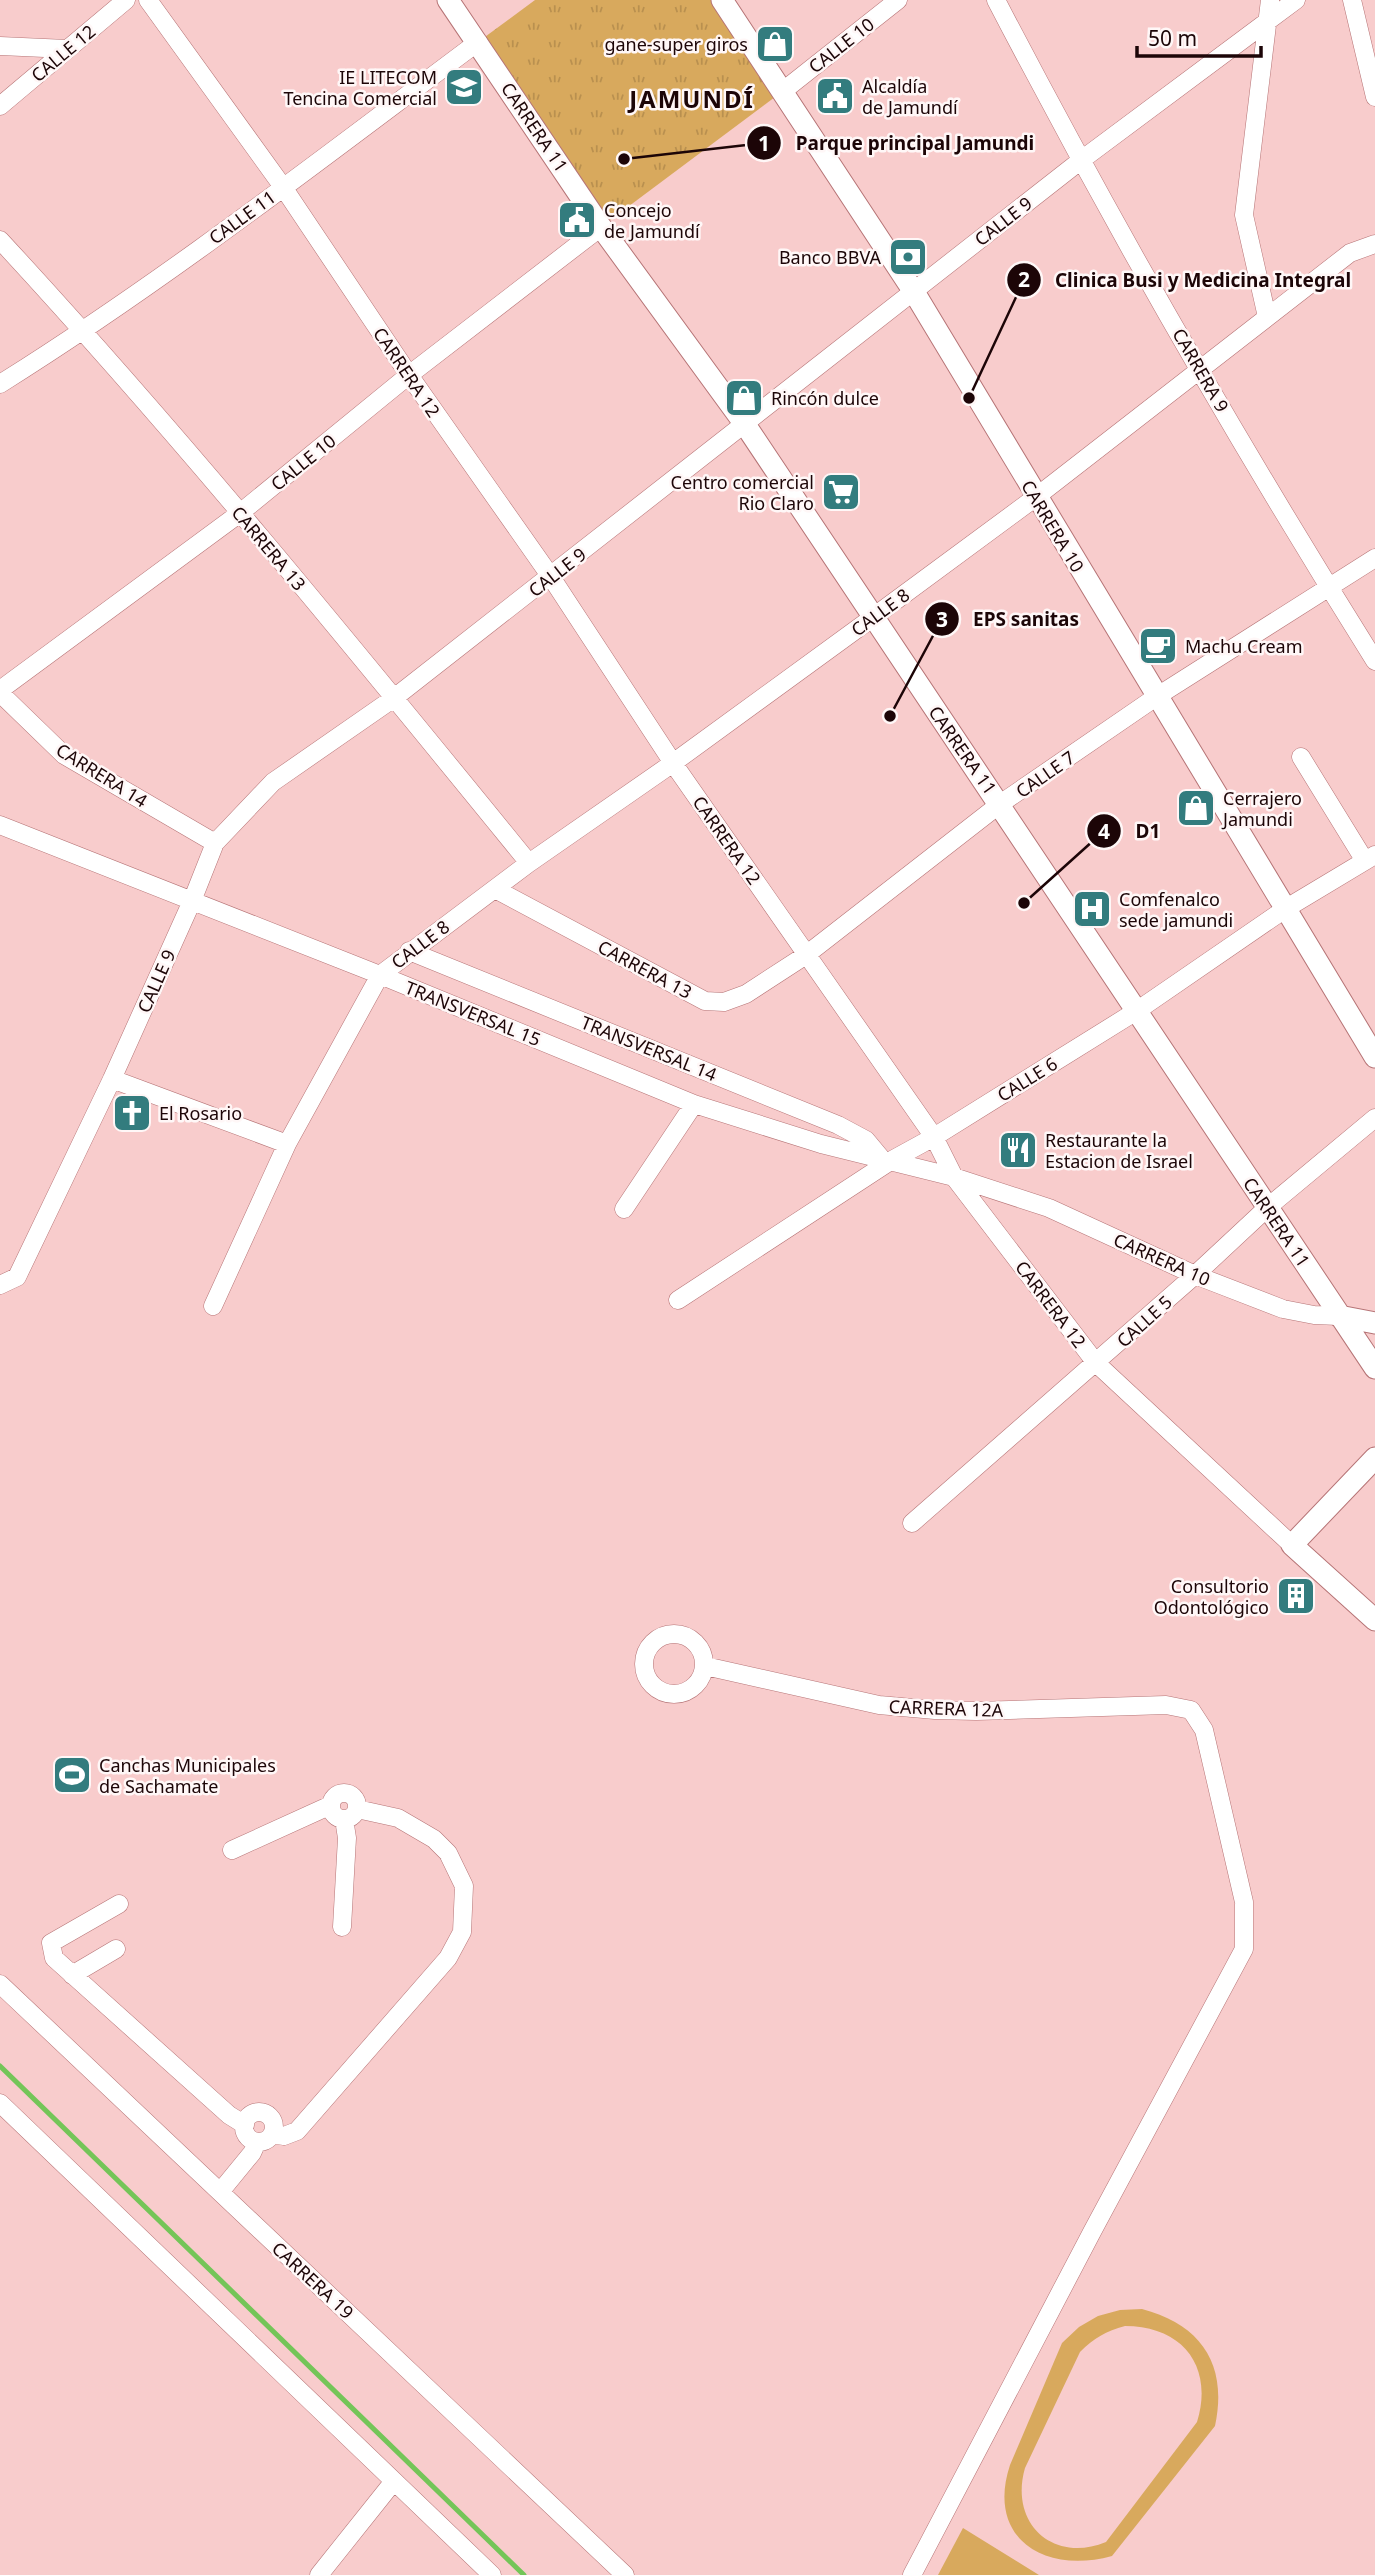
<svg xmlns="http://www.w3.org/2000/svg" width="1375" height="2575" font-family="'Noto Sans',sans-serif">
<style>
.park{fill:url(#park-tufts)}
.pitch{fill:#d8a95d;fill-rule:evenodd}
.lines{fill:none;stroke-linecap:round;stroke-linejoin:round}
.stream{stroke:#74c558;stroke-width:5}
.minor-casing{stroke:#b67476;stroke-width:19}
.major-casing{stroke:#b67476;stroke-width:23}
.minor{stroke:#fff;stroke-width:18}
.major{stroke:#fff;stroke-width:21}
.labels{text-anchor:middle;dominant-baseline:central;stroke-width:5;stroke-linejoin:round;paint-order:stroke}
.poi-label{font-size:18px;fill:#1c0507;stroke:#fff7f7;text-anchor:start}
.street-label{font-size:18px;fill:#1c0507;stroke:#fff7f7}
.district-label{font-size:24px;font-weight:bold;letter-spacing:2px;fill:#1c0507;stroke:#fff7f7}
.leader{fill:none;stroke:#1c0507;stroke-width:2.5}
.callout-dot{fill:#1c0507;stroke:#fff7f7;stroke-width:2.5}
.mark-label{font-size:21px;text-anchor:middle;font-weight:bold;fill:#fff}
.callout-label{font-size:19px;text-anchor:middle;font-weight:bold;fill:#1c0507;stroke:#fff7f7;stroke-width:5;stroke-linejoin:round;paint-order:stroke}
</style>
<defs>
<pattern id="park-tufts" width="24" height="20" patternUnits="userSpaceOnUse" patternTransform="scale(1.75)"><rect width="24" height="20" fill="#d8a95d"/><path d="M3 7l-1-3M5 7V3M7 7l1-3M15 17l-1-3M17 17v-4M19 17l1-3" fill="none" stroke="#b9904f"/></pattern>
</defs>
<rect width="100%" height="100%" fill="#f8cccc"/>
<path class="park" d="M535,0H722L783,91L601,227L478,42Z"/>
<path class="pitch" d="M1142,2309C1202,2325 1228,2365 1215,2426L1112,2556C1043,2575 986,2537 1010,2465L1062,2343L1079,2327L1098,2316L1120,2310ZM1125,2326C1183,2326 1214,2367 1197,2422L1106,2542C1053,2564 1009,2523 1025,2468L1080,2352C1094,2338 1106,2331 1125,2326Z
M963,2528L1039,2575H938Z"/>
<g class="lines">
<path class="stream" d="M0,2066L524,2575"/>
<defs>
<path id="minor" d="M148,0L283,187L409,375L551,577L673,763L934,1137L954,1177L1096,1363L1292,1545
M996,0C1113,225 1240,446 1375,661
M1352,0L1375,97
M0,46L67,49
M783,91L898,0
M0,106L126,0
M0,240C185,440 357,652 529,863
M1267,317L1244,215L1270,0
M0,384C166,280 321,159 478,42
M0,690L240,513L409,375L601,227
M0,693L64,755L215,843
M1301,757L1365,861
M0,825L380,975L694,1104L821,1144L954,1177L1049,1208L1195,1275L1283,1309L1314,1315L1339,1316
M495,889L705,1001L724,1002L746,994L806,955L1000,804L1156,697L1375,558
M409,951L838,1125L866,1140L881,1158
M112,1079L287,1144
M624,1209L694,1104
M0,1285L17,1277L112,1079L192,901L215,843L273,782L394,698L1080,161L1296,0
M678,1300L892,1160L934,1137L1138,1010L1285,909L1375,855
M213,1306L287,1144L380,975L529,863L673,763L872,618L1036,497L1350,253L1375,244
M912,1523L1195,1275L1268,1207L1375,1118
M644 1664a30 30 0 1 1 60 0a30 30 0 1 1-60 0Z
M705,1666L879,1705L935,1710L976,1711L1166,1705L1191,1710L1204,1730L1244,1902V1949L1093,2230L912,2575
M331 1806a13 13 0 1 1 26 0a13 13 0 1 1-26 0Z
M232,1850L331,1805
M119,1904L51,1943L54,1958L229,2115L245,2125
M342,1927L347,1838L344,1819
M72,1975L116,1949
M0,1984L625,2575
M0,2103L492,2575
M244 2127a15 15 0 1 1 30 0a15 15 0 1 1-30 0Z
M272,2134L284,2136L297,2131L448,1958L462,1932L464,1886L448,1853L434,1839L398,1818L357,1809
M220,2192L252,2153L257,2142
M319,2575L394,2481"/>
<path id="major" d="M448,0L601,227L744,423L1375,1368
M722,0L914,292L1375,1057
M1339,1316L1375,1323
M1375,1458L1292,1545L1375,1620"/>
</defs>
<use href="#minor" class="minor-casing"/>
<use href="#major" class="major-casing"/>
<use href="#minor" class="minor"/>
<use href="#major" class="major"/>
</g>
<defs>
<symbol id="shop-square" viewBox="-11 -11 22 22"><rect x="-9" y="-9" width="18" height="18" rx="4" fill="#337c7e" stroke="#fff7f7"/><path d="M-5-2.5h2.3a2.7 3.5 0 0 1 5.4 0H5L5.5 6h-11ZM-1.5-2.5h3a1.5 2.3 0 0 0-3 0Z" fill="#fff"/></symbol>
<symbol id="school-square" viewBox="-11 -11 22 22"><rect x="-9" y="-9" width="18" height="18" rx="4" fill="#337c7e" stroke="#fff7f7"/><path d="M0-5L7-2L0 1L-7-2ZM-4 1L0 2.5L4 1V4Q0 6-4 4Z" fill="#fff"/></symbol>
<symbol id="civic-square" viewBox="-11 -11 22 22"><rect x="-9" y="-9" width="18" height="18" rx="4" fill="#337c7e" stroke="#fff7f7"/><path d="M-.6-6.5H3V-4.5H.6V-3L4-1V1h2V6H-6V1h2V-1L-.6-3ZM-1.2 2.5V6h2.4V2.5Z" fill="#fff"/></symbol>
<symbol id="bank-square" viewBox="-11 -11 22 22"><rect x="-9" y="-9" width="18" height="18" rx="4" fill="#337c7e" stroke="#fff7f7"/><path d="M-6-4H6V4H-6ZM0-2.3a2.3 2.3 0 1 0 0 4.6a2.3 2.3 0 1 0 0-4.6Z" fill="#fff"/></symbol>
<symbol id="supermarket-square" viewBox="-11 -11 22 22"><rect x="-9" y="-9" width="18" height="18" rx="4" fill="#337c7e" stroke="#fff7f7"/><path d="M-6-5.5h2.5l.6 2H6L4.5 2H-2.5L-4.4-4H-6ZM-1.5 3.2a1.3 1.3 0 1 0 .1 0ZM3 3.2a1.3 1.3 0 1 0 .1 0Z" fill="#fff"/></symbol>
<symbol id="cafe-square" viewBox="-11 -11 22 22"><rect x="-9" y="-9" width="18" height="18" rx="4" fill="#337c7e" stroke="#fff7f7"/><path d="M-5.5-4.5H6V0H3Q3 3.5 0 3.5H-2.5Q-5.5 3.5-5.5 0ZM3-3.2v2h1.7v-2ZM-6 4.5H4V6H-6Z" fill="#fff"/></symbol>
<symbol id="hospital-square" viewBox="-11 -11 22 22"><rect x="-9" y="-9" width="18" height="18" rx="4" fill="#337c7e" stroke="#fff7f7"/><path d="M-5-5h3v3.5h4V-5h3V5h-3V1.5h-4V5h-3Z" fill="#fff"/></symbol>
<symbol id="church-square" viewBox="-11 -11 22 22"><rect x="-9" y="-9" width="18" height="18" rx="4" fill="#337c7e" stroke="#fff7f7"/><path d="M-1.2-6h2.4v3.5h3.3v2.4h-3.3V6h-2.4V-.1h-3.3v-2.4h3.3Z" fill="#fff"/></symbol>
<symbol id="restaurant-square" viewBox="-11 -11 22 22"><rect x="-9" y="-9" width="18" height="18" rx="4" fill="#337c7e" stroke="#fff7f7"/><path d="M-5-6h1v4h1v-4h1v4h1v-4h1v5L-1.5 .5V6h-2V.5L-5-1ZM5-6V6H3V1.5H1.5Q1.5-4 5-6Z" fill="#fff"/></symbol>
<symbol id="building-square" viewBox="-11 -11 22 22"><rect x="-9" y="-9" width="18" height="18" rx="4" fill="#337c7e" stroke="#fff7f7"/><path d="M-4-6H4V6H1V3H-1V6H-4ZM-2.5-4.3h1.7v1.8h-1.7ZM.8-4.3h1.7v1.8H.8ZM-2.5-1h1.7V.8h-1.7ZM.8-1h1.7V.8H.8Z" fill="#fff"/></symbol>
<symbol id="stadium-square" viewBox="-11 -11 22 22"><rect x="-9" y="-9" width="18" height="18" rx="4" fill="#337c7e" stroke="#fff7f7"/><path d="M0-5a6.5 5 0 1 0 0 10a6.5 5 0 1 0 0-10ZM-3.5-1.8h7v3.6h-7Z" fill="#fff"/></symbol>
</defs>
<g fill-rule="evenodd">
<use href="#shop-square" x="753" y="22" width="44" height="44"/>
<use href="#school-square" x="442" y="65" width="44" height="44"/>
<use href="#civic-square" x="813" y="74" width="44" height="44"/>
<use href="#civic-square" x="555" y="198" width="44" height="44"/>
<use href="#bank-square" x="886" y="235" width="44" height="44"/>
<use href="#shop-square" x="722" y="376" width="44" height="44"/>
<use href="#supermarket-square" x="819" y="470" width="44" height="44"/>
<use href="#cafe-square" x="1136" y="624" width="44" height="44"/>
<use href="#shop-square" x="1174" y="786" width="44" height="44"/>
<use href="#hospital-square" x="1070" y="887" width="44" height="44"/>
<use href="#church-square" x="110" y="1091" width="44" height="44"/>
<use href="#restaurant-square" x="996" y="1128" width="44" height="44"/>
<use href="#building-square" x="1274" y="1574" width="44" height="44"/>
<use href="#stadium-square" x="50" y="1753" width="44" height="44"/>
</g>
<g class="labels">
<g class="poi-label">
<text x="748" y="44" text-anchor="end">gane-super giros</text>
<text x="437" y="77" text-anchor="end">IE LITECOM<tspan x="437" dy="21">Tencina Comercial</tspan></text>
<text x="862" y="86">Alcaldía<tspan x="862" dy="21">de Jamundí</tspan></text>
<text x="604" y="210">Concejo<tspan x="604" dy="21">de Jamundí</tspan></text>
<text x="881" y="257" text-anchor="end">Banco BBVA</text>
<text x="771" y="398">Rincón dulce</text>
<text x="814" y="482" text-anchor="end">Centro comercial<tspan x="814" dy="21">Rio Claro</tspan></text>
<text x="1185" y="646">Machu Cream</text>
<text x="1223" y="798">Cerrajero<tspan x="1223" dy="21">Jamundi</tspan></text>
<text x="1119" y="899">Comfenalco<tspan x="1119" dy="21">sede jamundi</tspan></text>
<text x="159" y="1113">El Rosario</text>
<text x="1045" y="1140">Restaurante la<tspan x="1045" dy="21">Estacion de Israel</tspan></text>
<text x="1269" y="1586" text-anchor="end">Consultorio<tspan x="1269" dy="21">Odontológico</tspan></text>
<text x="99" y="1765">Canchas Municipales<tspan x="99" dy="21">de Sachamate</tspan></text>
</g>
<g class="street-label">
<text transform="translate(841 45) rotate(-38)">CALLE 10</text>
<text transform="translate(63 53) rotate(-40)">CALLE 12</text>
<text transform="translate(535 127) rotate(56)">CARRERA 11</text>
<text transform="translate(242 217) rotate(-36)">CALLE 11</text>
<text transform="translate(1003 221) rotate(-38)">CALLE 9</text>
<text transform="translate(1201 370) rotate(60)">CARRERA 9</text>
<text transform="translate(407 372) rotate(56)">CARRERA 12</text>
<text transform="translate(303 462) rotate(-39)">CALLE 10</text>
<text transform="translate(1053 526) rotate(59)">CARRERA 10</text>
<text transform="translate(269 548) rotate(50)">CARRERA 13</text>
<text transform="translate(557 572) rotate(-38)">CALLE 9</text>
<text transform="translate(880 612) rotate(-36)">CALLE 8</text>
<text transform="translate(963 750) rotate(55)">CARRERA 11</text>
<text transform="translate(1045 774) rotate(-35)">CALLE 7</text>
<text transform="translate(102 775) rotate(32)">CARRERA 14</text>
<text transform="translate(727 840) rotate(55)">CARRERA 12</text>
<text transform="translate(420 944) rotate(-37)">CALLE 8</text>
<text transform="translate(645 969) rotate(28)">CARRERA 13</text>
<text transform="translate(156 981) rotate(-66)">CALLE 9</text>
<text transform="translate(473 1013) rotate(22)">TRANSVERSAL 15</text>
<text transform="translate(649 1048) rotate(22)">TRANSVERSAL 14</text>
<text transform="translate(1027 1079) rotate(-32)">CALLE 6</text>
<text transform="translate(1277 1222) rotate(56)">CARRERA 11</text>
<text transform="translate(1162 1259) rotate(24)">CARRERA 10</text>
<text transform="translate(1051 1304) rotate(53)">CARRERA 12</text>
<text transform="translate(1144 1321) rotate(-42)">CALLE 5</text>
<text transform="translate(946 1708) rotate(2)">CARRERA 12A</text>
<text transform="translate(313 2280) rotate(43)">CARRERA 19</text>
</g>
<g class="district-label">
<text x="692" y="98">JAMUNDÍ</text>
</g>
</g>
<path class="leader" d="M624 159L764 143M969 398L1024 280M890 716L942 619M1024 903L1104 831"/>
<g class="callout-dot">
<circle cx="624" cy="159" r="7"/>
<circle cx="969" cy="398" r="7"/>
<circle cx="890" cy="716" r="7"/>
<circle cx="1024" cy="903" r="7"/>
<circle cx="764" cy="143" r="18"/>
<circle cx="1024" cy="280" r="18"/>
<circle cx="942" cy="619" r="18"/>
<circle cx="1104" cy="831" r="18"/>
</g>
<g class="mark-label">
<text x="764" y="151">1</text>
<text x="1024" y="287">2</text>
<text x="942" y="627">3</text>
<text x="1104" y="839">4</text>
</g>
<g class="callout-label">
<text x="915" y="150">Parque principal Jamundi</text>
<text x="1203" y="287">Clinica Busi y Medicina Integral</text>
<text x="1026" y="626">EPS sanitas</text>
<text x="1148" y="838">D1</text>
</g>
<path d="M1137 46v10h124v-10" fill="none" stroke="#1c0507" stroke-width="3.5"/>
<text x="1148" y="46" font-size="21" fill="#1c0507" stroke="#fff7f7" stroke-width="5" paint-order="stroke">50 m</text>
</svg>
